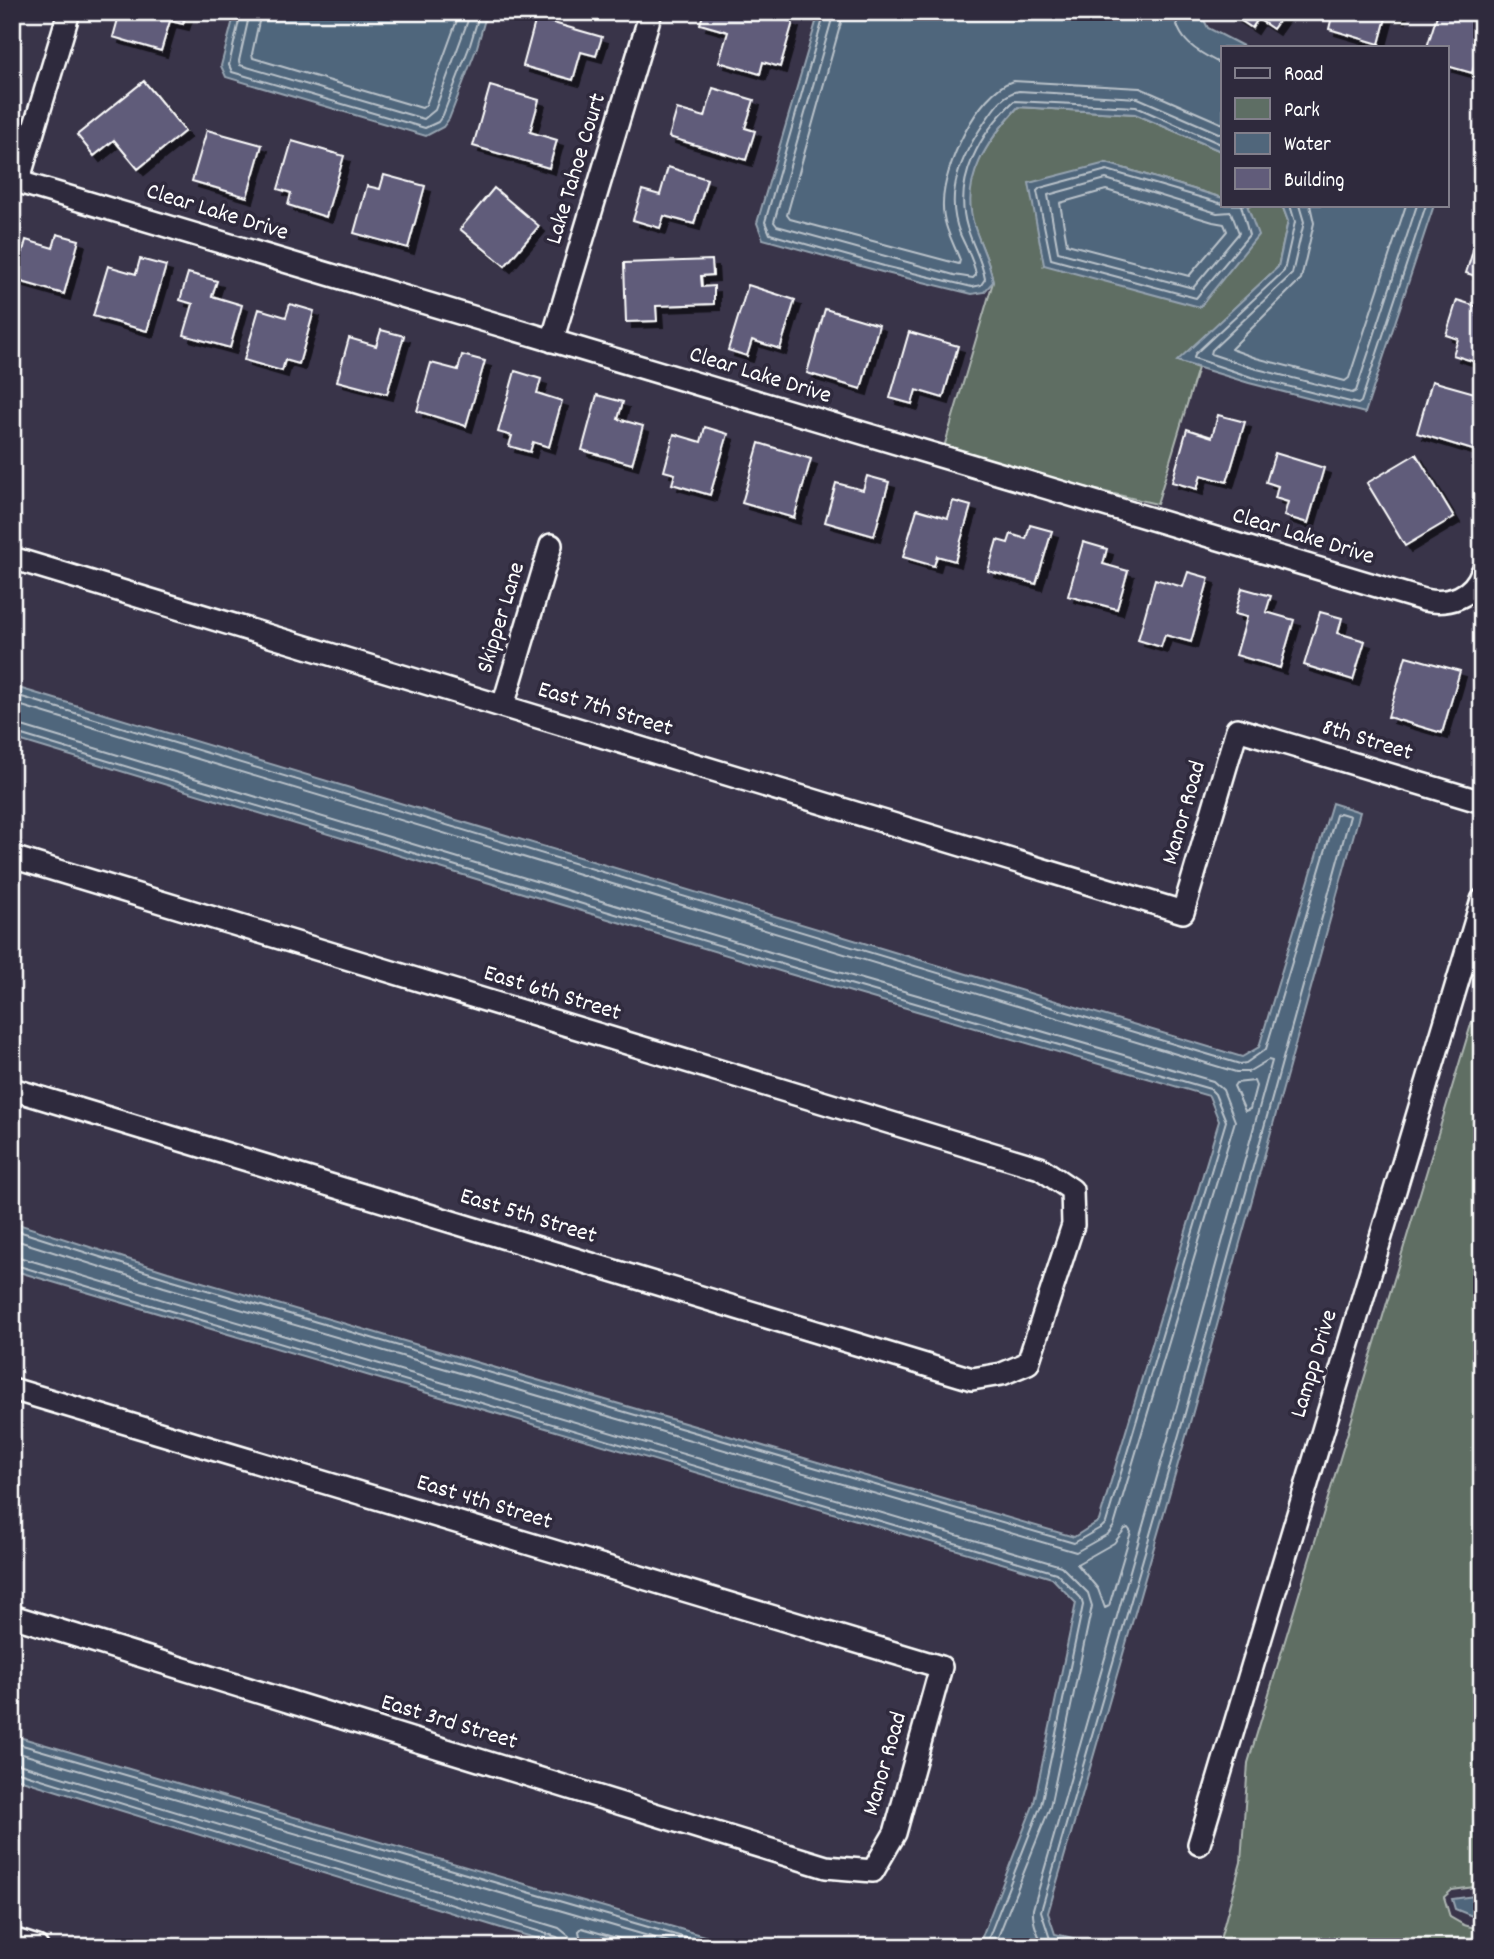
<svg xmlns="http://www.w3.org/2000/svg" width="1494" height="1959" font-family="Dekko,sans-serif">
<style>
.green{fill:#5e6e64;stroke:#aeb6b2;stroke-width:2}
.water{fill:#50667b;stroke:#96a3b0;stroke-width:2}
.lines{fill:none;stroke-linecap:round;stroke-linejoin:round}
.shore{stroke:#b9c2ca;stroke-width:2}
.building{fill:#615c7a;stroke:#fff;stroke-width:2;filter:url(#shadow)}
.minor-casing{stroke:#fff;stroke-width:26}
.minor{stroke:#2f2a3d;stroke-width:21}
.labels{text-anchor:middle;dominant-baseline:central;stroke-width:7;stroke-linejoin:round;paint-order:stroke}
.street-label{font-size:24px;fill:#fff;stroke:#2f2a3d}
</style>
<defs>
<filter id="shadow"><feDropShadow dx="6" dy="6" stdDeviation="0" flood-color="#0009"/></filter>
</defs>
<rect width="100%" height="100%" fill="#393449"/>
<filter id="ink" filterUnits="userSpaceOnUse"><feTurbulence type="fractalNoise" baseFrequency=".0143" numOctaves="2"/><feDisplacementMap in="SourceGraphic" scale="14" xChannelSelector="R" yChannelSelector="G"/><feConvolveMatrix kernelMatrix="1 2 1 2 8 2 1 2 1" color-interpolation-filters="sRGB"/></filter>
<g filter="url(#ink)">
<path class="green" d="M1018,107L1135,114L1223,152V198L1106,163L1044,265L1247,206L1245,205H1282L1288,221L1278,267L1178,361L1198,368L1157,504L942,454L993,282C990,262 981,246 974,227C958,180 988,140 1018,107Z
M1482,988V1886L1452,1890L1444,1897L1450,1917L1464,1925L1482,1930V1947H1218L1241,1862L1248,1763Z"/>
<path class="water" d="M235,12H487L477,47L449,119L443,127L426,136L226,77L221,66Z
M819,12H1200L1208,28L1245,47H1223V152L1135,114L1018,107C988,140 960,179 974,225C980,245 990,261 993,282L984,292L972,294L882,272L763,239L757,223Z
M1106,163L1223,198V205H1247L1258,235L1200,307L1044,265L1029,183Z
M1282,205H1434L1365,413L1249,383L1177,361L1278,267L1288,221Z
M12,686L1242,1057L1259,1047L1332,803L1360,812L1189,1426L1048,1913L1055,1934L1113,1947H978L1034,1803L1076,1603L1052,1578L12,1270V1222L168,1272L1074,1537L1099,1521L1219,1121L1209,1096L786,973L12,738Z
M12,1735L742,1947H566L501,1928L12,1777Z
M1482,1895V1920L1455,1909L1452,1899Z"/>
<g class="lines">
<path class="shore" d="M241,12L229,65L232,72L425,128L438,122L443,115L470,45L480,12
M250,12L239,61L240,65L424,119L435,110L471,12
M261,12L252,54L253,58L422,108L426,105L460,12
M825,12L765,222L770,234L884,266L972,287L981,285L985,279C982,260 972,245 967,227C953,180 980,133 1014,101L1136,107L1223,145
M834,12L774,222L777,226L954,275L973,278L976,275C974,260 966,248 960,234C944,193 961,157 984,123C993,110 1003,93 1019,91L1138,98L1223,135
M844,12L787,215L790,219L959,264L960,260C953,242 942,224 943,203C943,168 977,92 1013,81L1140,88L1223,124
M1175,12C1176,42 1200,53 1223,65
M1106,179L1217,213L1231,212L1239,233L1193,288L1058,252L1048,195Z
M1106,190L1213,222L1224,224L1227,231L1189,276L1067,244L1060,203Z
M1223,204L1107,170L1040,188L1037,191L1051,259L1196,298L1249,235L1241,205
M1290,205L1295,222L1284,271L1195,354L1194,358L1251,377L1358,404L1361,402L1426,205
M1299,205L1304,222L1292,274L1212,350L1211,354L1253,368L1352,393L1356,391L1417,205
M1310,205L1314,223L1301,279L1231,349L1256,358L1345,381L1349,378L1406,205
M12,694L1240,1064L1246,1063L1266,1049L1336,815L1340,813L1350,816L1182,1424L1041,1911L1050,1939L1080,1947
M12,703L1236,1072H1248L1268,1060L1272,1061L1173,1421L1033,1909C1032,1921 1038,1938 1046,1947
M12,723L790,958L1213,1081L1223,1090L1235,1121L1114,1526L1108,1534L1076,1552L164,1287L12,1239
M12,732L788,966L1210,1089L1215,1094L1226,1121L1106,1523L1102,1527L1074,1543L166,1278L12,1229
M1254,1081L1256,1086L1250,1109L1245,1111L1234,1086L1236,1083Z
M12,1255L1061,1566L1088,1593L1092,1606L1050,1807L994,1947
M12,1264L1056,1573L1081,1598L1083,1605L1041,1805L985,1947
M1128,1528L1131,1532L1109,1606L1105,1608L1098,1589L1077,1564L1114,1543L1125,1529Z
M12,1742L717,1947
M12,1751L686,1947
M12,1762L559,1928L569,1936L571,1947
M12,1770L557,1937L561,1940L562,1947
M582,1947L579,1931L582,1928L648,1947"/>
</g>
<path class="building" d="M120,12H187L183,24L170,21L161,51L113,37Z
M704,12H759L793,22L780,67L763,62L760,74L719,62L728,32L700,24Z
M1228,12H1285L1273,29L1258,19L1252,28Z
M1333,12H1401L1400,17L1387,14L1379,44L1329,29Z
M1438,12H1458L1468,15L1469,12H1482V42L1472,73L1447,66V47H1427Z
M536,18L602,37L596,56L581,52L573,80L523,66Z
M144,81L185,131L138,169L114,140L94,156L77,135Z
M490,86L539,100L530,132L557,140L549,168L473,146Z
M713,88L754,100L745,128L755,131L746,160L669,137L677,109L705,117Z
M207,130L262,145L247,197L192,181Z
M292,141L344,156L326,217L288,205L291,193L278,189Z
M668,167L707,179L694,224L664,216L660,228L633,220L642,190L660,195Z
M384,175L425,186L408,248L354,233L367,186L380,189Z
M494,188L539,226L505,266L460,229Z
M57,234L79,240L64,294L15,280L26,240L53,248Z
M1478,235L1482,236V278L1466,273Z
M140,259L166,266L147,331L93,316L108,266L136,274Z
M712,260L713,275L701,276L702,287L714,286V304L656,306L657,321L626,322L624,263Z
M188,273L217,281L212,296L242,305L230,348L184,335L193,304L180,300Z
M748,285L795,300L780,349L752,340L747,356L728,350Z
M1457,300L1482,308V364L1453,355L1458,339L1446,335Z
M290,304L314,311L299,364L285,360L282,371L244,360L259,309L286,317Z
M825,309L879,325L861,389L807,373Z
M381,330L404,336L387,394L337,381L349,338L376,346Z
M909,332L958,346L943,398L916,390L912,404L890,398Z
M462,355L485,361L466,426L417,411L431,363L458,370Z
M515,371L541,379L537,393L562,401L549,447L533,442L530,452L509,446L512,436L498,432Z
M1432,381L1482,395V442L1479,452L1417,433Z
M597,395L623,402L618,419L643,426L632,464L582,450Z
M1218,415L1245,422L1227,482L1201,475L1197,489L1172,482L1187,429L1212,437Z
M705,427L728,434L710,495L672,484L675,474L664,471L674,434L701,442Z
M759,443L811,459L794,518L742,503Z
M1275,453L1324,468L1308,523L1284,516L1288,502L1275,498L1278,486L1266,482Z
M1416,454L1454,517L1405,546L1367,483Z
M867,476L889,482L874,536L825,522L836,483L863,490Z
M953,501L971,506L955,561L937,556L934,566L903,557L917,509L948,518Z
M1030,525L1052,531L1036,584L988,571L997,540L1008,543L1011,534L1026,539Z
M1083,542L1107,549L1103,564L1128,571L1117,609L1068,596Z
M1188,572L1209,578L1191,642L1165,635L1161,647L1138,640L1155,579L1183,587Z
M1242,588L1271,596L1266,612L1294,620L1280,668L1236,655L1247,617L1235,614Z
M1320,612L1342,618L1338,633L1365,641L1353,680L1304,665Z
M1406,656L1460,671L1442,733L1388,717Z"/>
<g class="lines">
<defs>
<path id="minor" d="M12,180L1424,600C1449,605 1473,597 1482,572
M18,182L69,12
M552,341L651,12
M12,558L1183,912L1237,729L1482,802
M503,706L551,545
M12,857L1040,1168L1072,1190L1073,1225L1028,1363L1002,1374L972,1379L12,1089
M12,1389L941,1667L895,1833L873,1871L826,1867L12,1616
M1199,1844L1482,900
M12,1939L37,1947"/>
</defs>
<use href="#minor" class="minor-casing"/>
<use href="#minor" class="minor"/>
</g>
</g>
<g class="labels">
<g class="street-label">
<text transform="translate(577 169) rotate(-73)">Lake Tahoe Court</text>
<text transform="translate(217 213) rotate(17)">Clear Lake Drive</text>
<text transform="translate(760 376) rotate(17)">Clear Lake Drive</text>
<text transform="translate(1303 537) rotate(17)">Clear Lake Drive</text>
<text transform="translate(502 618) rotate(-73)">Skipper Lane</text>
<text transform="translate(605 710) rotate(17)">East 7th Street</text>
<text transform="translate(1367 741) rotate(17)">8th Street</text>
<text transform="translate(1185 813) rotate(-74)">Manor Road</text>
<text transform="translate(552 994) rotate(17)">East 6th Street</text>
<text transform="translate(528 1217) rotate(17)">East 5th Street</text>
<text transform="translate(1315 1364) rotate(-73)">Lampp Drive</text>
<text transform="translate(484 1503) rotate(17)">East 4th Street</text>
<text transform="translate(449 1723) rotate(17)">East 3rd Street</text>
<text transform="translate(886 1764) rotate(-74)">Manor Road</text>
</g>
</g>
<rect width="1494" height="1959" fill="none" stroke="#2f2a3d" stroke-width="42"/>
<rect x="21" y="21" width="1452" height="1917" fill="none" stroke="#fff" stroke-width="2.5" filter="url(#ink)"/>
<rect x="1221" y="46" width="228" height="161" fill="#2f2a3d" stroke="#827f8b" stroke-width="2"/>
<rect x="1235" y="68" width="35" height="10" fill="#2f2a3d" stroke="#827f8b" stroke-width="2"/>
<text x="1284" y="80" font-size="21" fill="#ffffff">Road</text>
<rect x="1235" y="98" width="35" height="21" fill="#5e6e64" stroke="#827f8b" stroke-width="2"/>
<text x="1284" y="116" font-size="21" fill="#ffffff">Park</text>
<rect x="1235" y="133" width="35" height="21" fill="#50667b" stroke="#827f8b" stroke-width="2"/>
<text x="1284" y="150" font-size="21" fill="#ffffff">Water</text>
<rect x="1235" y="168" width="35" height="21" fill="#615c7a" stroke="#827f8b" stroke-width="2"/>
<text x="1284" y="186" font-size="21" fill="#ffffff">Building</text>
</svg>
